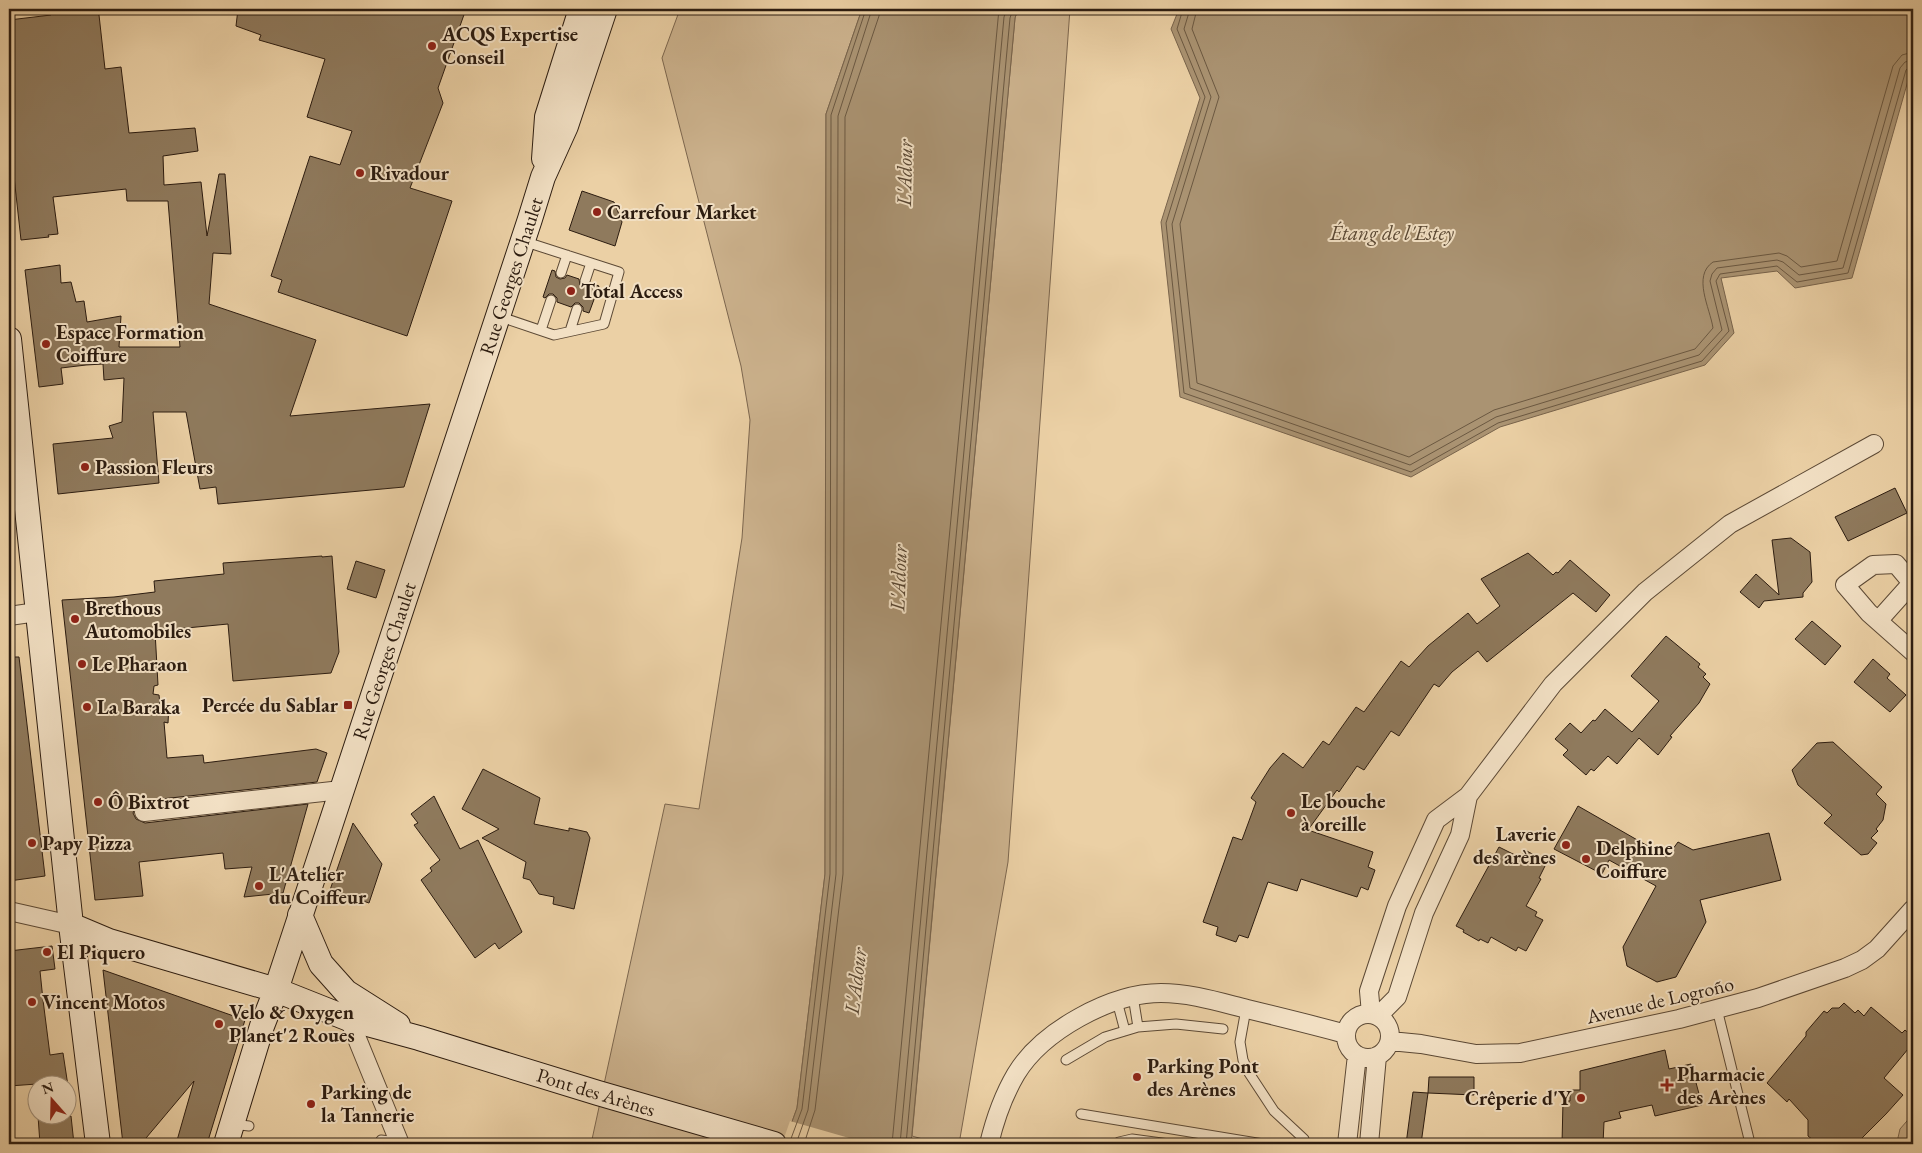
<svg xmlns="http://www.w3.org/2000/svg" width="1922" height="1153" font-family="'EB Garamond',serif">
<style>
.green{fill:#cbb18c;stroke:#7c664e}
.water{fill:#aa9372;stroke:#78634b}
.pier{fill:#ebd0a5}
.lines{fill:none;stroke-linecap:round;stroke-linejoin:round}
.shore{stroke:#6b5841;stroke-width:1}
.building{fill:#8f7a5d;stroke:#2c1c10}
.lane-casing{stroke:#5c4935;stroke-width:11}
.street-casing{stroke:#5c4935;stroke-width:20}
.secondary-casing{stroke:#2c1c10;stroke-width:26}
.lane{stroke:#f2e0c4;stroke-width:9}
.street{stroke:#f2e0c4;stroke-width:18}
.secondary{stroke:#f2e0c4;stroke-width:24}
.poi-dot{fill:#8f2418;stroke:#f2e0c4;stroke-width:2}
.labels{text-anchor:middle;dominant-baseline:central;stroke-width:4;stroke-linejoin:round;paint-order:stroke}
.poi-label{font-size:20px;font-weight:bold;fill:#2c1c10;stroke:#f2e0c4;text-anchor:start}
.street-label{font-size:20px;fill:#2c1c10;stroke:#f2e0c4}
.water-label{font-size:21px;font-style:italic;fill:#584632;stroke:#f2e0c4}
</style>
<rect width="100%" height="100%" fill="#ebd0a5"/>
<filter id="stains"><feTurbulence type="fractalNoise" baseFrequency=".004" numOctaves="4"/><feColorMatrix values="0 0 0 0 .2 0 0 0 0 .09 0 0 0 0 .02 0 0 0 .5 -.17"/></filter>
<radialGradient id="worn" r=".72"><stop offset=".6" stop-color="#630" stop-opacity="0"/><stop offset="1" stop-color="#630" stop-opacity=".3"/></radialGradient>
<path class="green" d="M680,9H862L826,114L825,874L797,1108L784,1144H591L665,804L699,809L742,538L750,420L741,366L662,58Z
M1018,9H1070L1008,862L959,1144H940L912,1136L1015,18Z
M1913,1114V1144H1890L1897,1142L1900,1129Z"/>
<path class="water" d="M862,9H1018L1015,18L911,1144H784L797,1108L825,874L826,114Z
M1179,9H1907L1913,14V63L1852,278L1795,288L1777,271L1721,278L1734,333L1705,365L1500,427L1411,477L1180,397L1161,222L1200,98L1171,29Z"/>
<path class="pier" d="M790,1121L870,1144H782Z"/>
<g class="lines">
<path class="shore" d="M1183,9L1177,29L1205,97L1166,223L1184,393L1411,472L1498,423L1702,361L1729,331L1716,281L1720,274L1777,266L1797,282L1848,273L1906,70L1909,67L1913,66
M1190,9L1184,29L1211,97L1172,224L1190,388L1410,465L1496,417L1699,355L1722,330L1710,281L1712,274L1717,268L1777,260L1783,262L1799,275L1843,268L1900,68L1905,62L1913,60
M1197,9L1192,29L1219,97L1180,224L1197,383L1409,457L1494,410L1695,349L1713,328C1710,308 1692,276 1713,262L1779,253L1787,256L1801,267L1837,261L1893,66L1902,55L1913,52
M789,1144L802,1109L830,874L831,115L866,9
M796,1144L808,1110L836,874L838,116L872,9
M804,1144L815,1110L843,874L845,117L879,16L880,9
M892,1144L999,9
M900,1144L1004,17L1007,9
M906,1144L1010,18L1013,9"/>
</g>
<path class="building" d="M59,9H87V11L99,15L105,69L121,67L129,133L195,128L198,151L163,156L164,185L201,182L207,236L219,174H225L231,254L213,253L209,304L316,340L290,416L430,404L404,487L218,504L216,487L200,489L186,412H153L159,483L58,494L53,444L113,438L109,426L122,422L124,378L104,380L103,364L86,365L61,368L63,384L39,387L25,270L60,265L61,283L71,282L76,302L84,301L87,322L121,316L119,347H180L168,201H127L126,189L53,197L58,234L48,235L49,237L21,240L9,131V20L51,15L50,10Z
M238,9H466L438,88L443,103L410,188L452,201L407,336L278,292L282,280L271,276L310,156L340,165L352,131L307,117L325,59L259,40L261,35L236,26Z
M582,191L614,202L622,222L615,246L569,230Z
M552,270L555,271L556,277L560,279L565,278L567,275L579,279L580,285L584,287L589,286L591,283L599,286L589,313L583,311V307L579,303H575L571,307L557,302V298L553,294H549L545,298L543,297Z
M1895,488L1907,513L1848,541L1835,517Z
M1791,538L1810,552L1812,582L1803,593V597L1764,601L1759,608L1740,592L1756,574L1779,595L1772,540Z
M1528,553L1553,575L1556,572L1558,573L1570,560L1610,595L1596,612L1573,593L1487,662L1478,651L1452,672L1439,687L1434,684L1399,736L1391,731L1364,770L1357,766L1339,792L1337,790L1308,830L1373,852L1368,867L1375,870L1368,890L1361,887L1357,897L1301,879L1297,891L1268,882L1248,938L1239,935L1236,942L1216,935L1218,927L1203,922L1233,837L1242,840L1256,802L1251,798L1270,768L1283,753L1303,768L1323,741L1329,745L1356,707L1364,712L1401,661L1409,667L1428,646L1468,613L1477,624L1500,606L1481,579Z
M322,556V557L332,556L339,652L331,673L233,681L228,624L155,631L158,685L154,686L153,694L159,695L160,704H169L168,723L164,722L167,758L203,755L204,763L316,749L327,753L317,782L143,801L137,804L133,813L136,819L145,823L308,804L283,893L244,897L252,867L225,869L223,853L139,862L143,896L95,900L62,600L114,597L155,592L154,581L224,574L223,563Z
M356,561L385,570L376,598L347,589Z
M1812,621L1841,646L1825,665L1795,639Z
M1666,636L1700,664L1698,667L1706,674L1703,677L1710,684L1699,703L1670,736L1672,737L1658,755L1639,738L1617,764L1608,756L1594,771L1591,769L1586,775L1563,755L1568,750L1555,739L1570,723L1581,733L1593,720L1595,721L1605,709L1632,732L1659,701L1631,676Z
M9,657H19L45,876L9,881Z
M1873,659L1890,674L1887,678L1906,695L1890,712L1854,682Z
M1833,742L1882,787L1876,794L1886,804L1883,820L1876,829L1878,831L1871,838L1877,843L1868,854L1861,855L1824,823L1832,815L1798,785L1792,770L1817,743Z
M483,769L540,798L534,824L569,831V828L587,832L590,838L574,909L553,904L554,897L539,894L530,880L523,878L526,862L482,838L499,829L462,809Z
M434,796L460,849L478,840L522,932L499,949L495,943L475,958L421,880L432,871L430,868L440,860L414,825L418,823L411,814Z
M1578,806L1667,857L1678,842L1693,850L1769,833L1781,880L1700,900L1706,922L1676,977L1657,982L1627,966L1623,947L1656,886L1609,860L1602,874L1554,849Z
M353,823L382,864L369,903L330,890Z
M1499,847L1521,858L1525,850L1547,862L1539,878L1541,879L1526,906L1537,912L1535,916L1543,920L1526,951L1518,947L1516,951L1491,937L1488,943L1480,939L1479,941L1463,932L1464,930L1456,926Z
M52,946L55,969L40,971L43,1000L50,1055L63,1053L68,1086H37V1084L9,1086V951Z
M103,970L245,1020L207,1144H176L194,1081L141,1144H123Z
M1844,1003L1855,1013L1858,1010L1864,1016L1871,1007L1902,1033L1905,1030L1913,1037V1043L1884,1078L1903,1095L1886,1114L1856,1144H1818L1808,1136V1120L1789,1099L1787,1102L1767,1083L1806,1036V1032L1824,1011L1827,1013L1832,1008H1839Z
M1665,1050L1669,1069L1691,1064L1702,1105L1655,1116L1652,1105L1619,1112L1621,1118L1604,1122L1603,1144H1562L1563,1101H1570V1090H1580V1071Z
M1429,1077H1474V1095L1428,1093Z
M1413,1092L1428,1093L1421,1144H1406Z
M38,1116H71L74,1144H40Z"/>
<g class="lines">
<defs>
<path id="lane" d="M561,273L567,255
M585,281L591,263
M498,316L554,335L604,324L619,272L523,241
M541,330L551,300
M570,331L577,309
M1133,996L1138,1027
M1117,1001L1125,1031
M1246,1009L1240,1042L1243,1060L1249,1073L1274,1111L1304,1139L1305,1144
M1717,1009L1749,1139L1748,1144
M1066,1060L1105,1037L1138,1027L1176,1024L1223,1029
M1081,1114L1263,1144
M232,1124L249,1126
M381,1140L399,1142
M1117,1144L1119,1142L1132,1139L1169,1144"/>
<path id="street" d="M9,616L37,612
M1878,621L1912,583L1896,564L1873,565L1845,585L1869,613L1913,652
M144,812L341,790
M9,911L71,925
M1371,1014L1369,991L1397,906L1436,820L1468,796L1553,684L1645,592L1730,524L1874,444
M1346 1036a22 22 0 1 1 44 0a22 22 0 1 1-44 0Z
M1378,1016L1397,997L1424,913L1460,835L1468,796
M349,1019L400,1144
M1390,1041L1421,1044L1476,1054L1520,1053L1679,1019L1758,998L1845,968L1862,960L1877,949L1913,909
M989,1144C995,1119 1003,1096 1016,1074C1042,1031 1111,993 1161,993C1190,993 1219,1002 1247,1009C1280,1017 1313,1025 1346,1034
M1347,1144L1357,1055
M1369,1144L1377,1056"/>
<path id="secondary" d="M544,159L547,117L581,9
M9,339L71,925L98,1144
M300,915L321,964L346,992L398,1025
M71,925L109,941L276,990L349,1019L419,1038L598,1093L774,1144
M226,1144L262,1026L276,990L530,219L543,177L566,126L605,9"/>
</defs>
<use href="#lane" class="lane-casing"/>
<use href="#street" class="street-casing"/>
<use href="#secondary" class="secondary-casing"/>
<use href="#lane" class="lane"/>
<use href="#street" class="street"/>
<use href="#secondary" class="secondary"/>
</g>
<g class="poi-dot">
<circle cx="432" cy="46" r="5"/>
<circle cx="360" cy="173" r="5"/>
<circle cx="597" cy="212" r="5"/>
<circle cx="571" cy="291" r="5"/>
<circle cx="46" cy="344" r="5"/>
<circle cx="85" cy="467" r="5"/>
<circle cx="75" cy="619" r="5"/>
<circle cx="82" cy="664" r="5"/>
<rect x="343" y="700" width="10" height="10" rx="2.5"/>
<circle cx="87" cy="707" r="5"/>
<circle cx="98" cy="802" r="5"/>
<circle cx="1291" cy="813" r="5"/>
<circle cx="32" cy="843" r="5"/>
<circle cx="1566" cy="845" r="5"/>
<circle cx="1586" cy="859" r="5"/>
<circle cx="259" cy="886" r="5"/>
<circle cx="47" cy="952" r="5"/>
<circle cx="32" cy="1002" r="5"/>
<circle cx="219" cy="1024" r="5"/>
<circle cx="1137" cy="1077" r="5"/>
<path d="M1664.5 1077.5h5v5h5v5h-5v5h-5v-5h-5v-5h5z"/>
<circle cx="1581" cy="1098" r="5"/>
<circle cx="311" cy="1104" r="5"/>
</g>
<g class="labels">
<g class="poi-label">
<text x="442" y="34">ACQS Expertise<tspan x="442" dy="23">Conseil</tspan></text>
<text x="370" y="173">Rivadour</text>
<text x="607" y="212">Carrefour Market</text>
<text x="581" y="291">Total Access</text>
<text x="56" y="332">Espace Formation<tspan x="56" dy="23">Coiffure</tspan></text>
<text x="95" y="467">Passion Fleurs</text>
<text x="85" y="608">Brethous<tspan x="85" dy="23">Automobiles</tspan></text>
<text x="92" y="664">Le Pharaon</text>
<text x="338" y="705" text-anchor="end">Percée du Sablar</text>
<text x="97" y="707">La Baraka</text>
<text x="1301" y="801">Le bouche<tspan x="1301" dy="23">à oreille</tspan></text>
<text x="108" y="802">Ô Bixtrot</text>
<text x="1556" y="834" text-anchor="end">Laverie<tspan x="1556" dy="23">des arènes</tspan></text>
<text x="42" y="843">Papy Pizza</text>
<text x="1596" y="848">Delphine<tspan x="1596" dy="23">Coiffure</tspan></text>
<text x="269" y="874">L'Atelier<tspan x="269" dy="23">du Coiffeur</tspan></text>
<text x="57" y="952">El Piquero</text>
<text x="42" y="1002">Vincent Motos</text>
<text x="229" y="1012">Velo &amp; Oxygen<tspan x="229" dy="23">Planet'2 Roues</tspan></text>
<text x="1147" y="1066">Parking Pont<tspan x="1147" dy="23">des Arènes</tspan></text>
<text x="1677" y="1074">Pharmacie<tspan x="1677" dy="23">des Arènes</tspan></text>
<text x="321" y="1092">Parking de<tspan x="321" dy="23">la Tannerie</tspan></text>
<text x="1571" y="1098" text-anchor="end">Crêperie d'Y</text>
</g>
<g class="street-label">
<text transform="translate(511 276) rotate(-72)">Rue Georges Chaulet</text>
<text transform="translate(384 661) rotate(-72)">Rue Georges Chaulet</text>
<text transform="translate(1660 1000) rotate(-13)">Avenue de Logroño</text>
<text transform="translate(596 1092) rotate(17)">Pont des Arènes</text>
</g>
<g class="water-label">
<text transform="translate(904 173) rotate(-89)">L'Adour</text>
<text x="1392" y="232">Étang de l'Estey</text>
<text transform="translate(898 578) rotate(-88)">L'Adour</text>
<text transform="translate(855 981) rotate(-83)">L'Adour</text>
</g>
</g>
<rect width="1922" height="1153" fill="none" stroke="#ebd0a5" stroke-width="30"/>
<rect x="10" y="10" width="1902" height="1133" fill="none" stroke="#2c1c10" stroke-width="2.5"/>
<rect x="15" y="15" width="1892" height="1123" fill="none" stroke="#2c1c10"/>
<g transform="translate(52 1100) rotate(340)"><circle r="24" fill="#f2e0c4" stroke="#a3927c"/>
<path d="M0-4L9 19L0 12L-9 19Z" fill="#8f2418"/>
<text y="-8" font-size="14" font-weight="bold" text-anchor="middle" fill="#2c1c10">N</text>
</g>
<rect width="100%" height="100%" filter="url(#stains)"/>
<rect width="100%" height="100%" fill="url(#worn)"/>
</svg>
